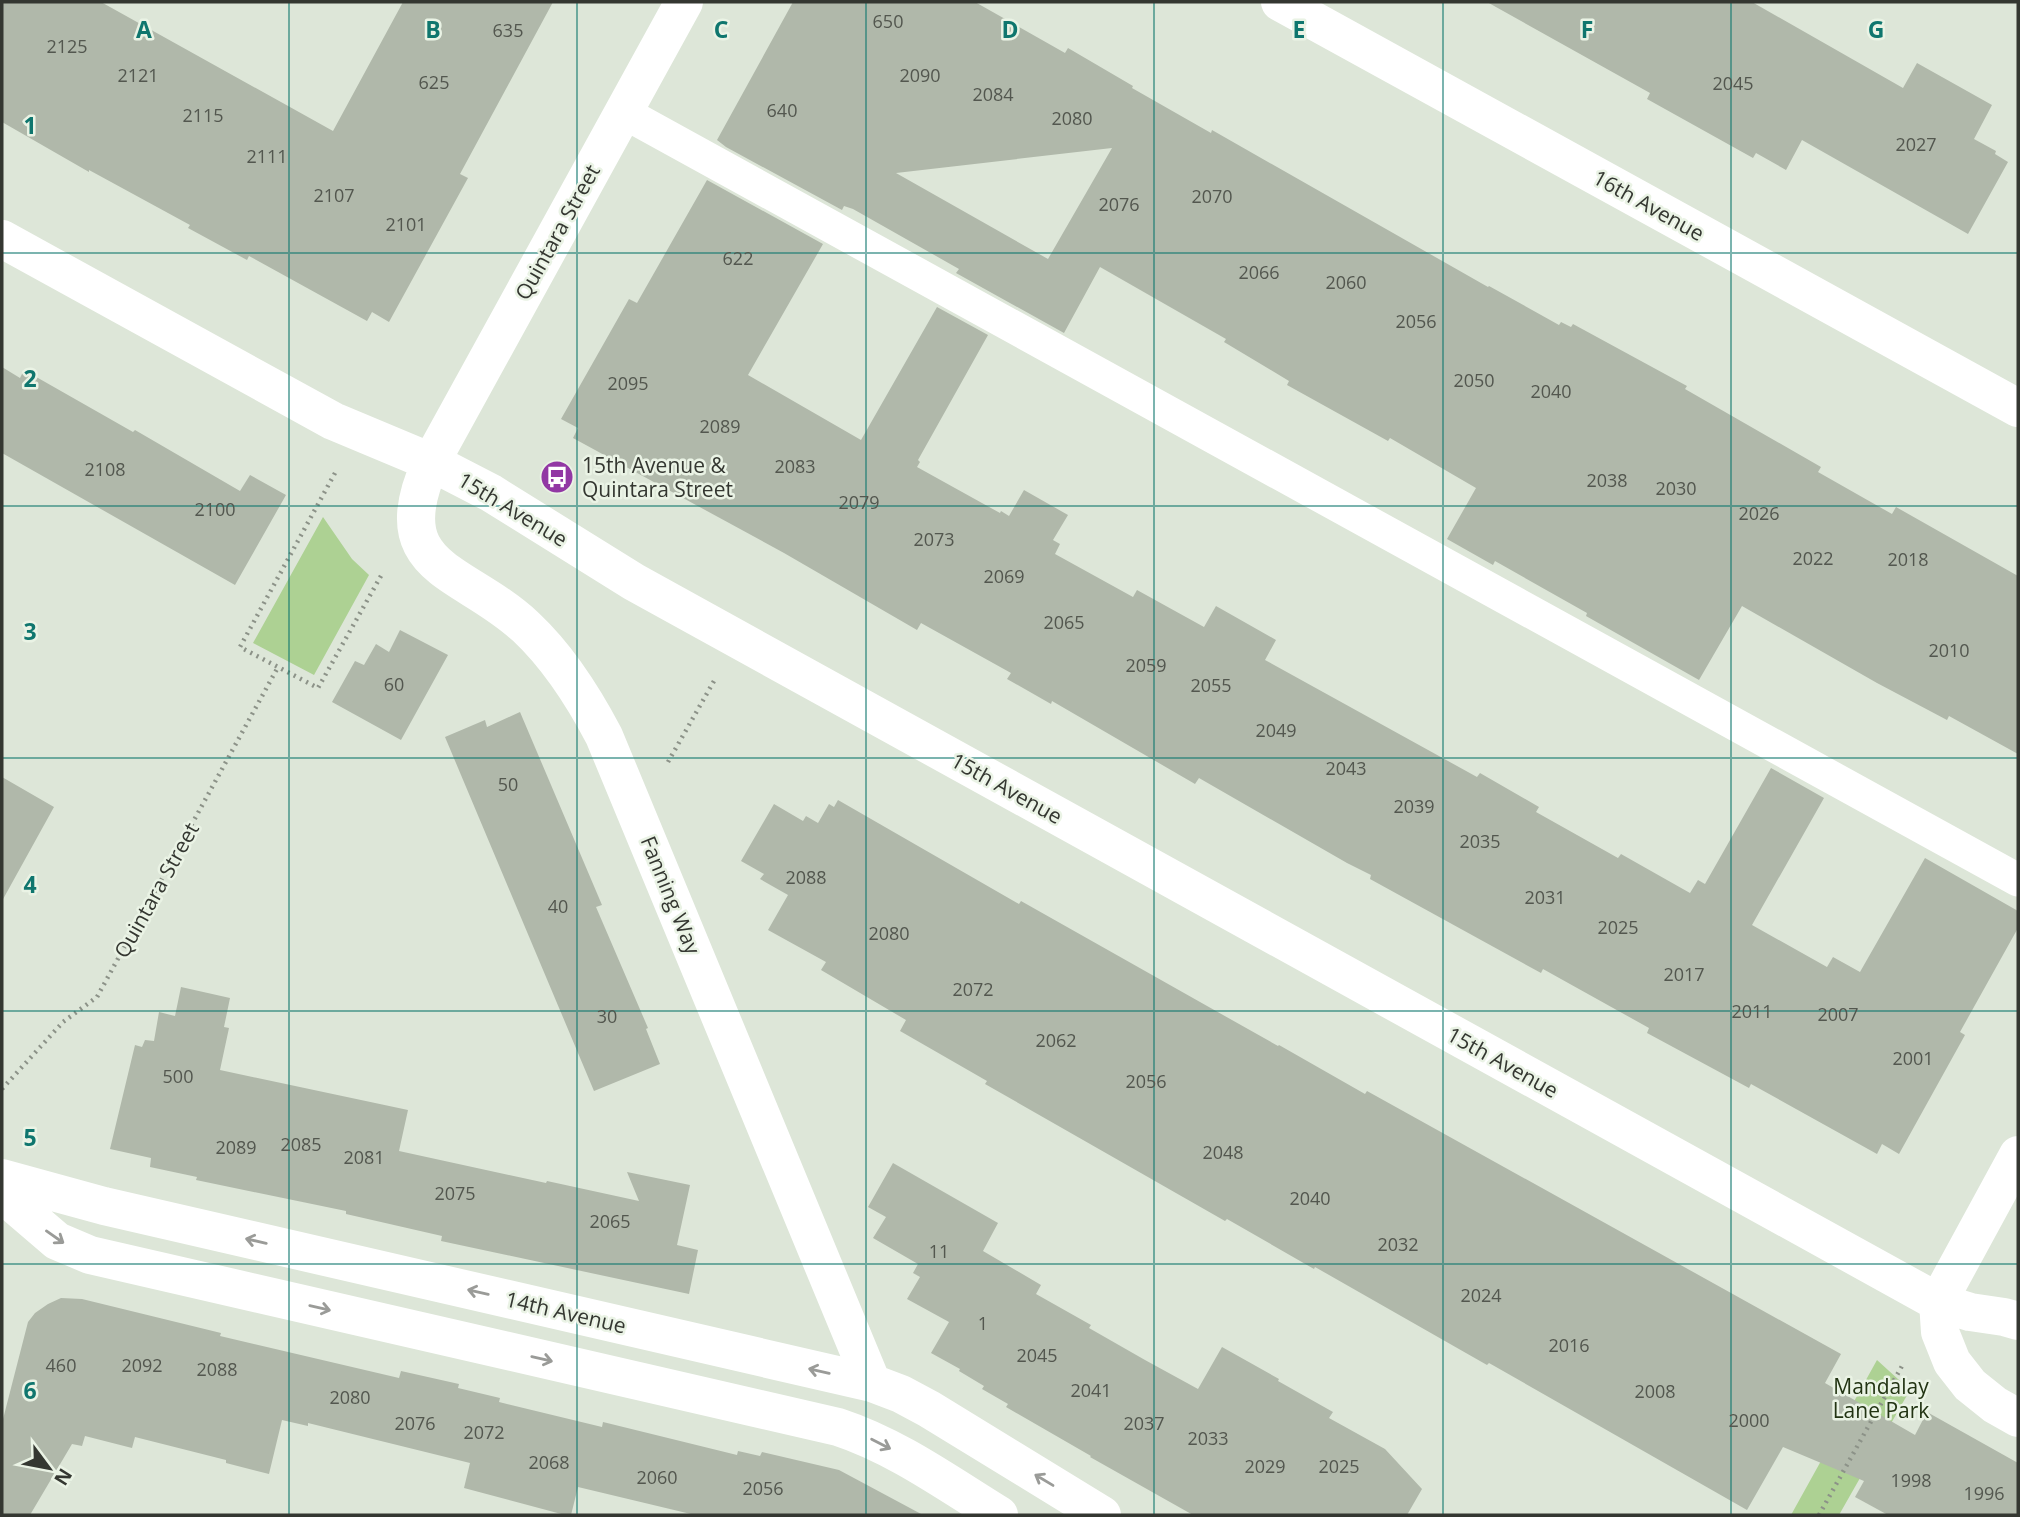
<svg xmlns="http://www.w3.org/2000/svg" width="2020" height="1517" font-family="'Open Sans',sans-serif">
<style>
.green{fill:#add193}
.building{fill:#b0b8aa;fill-rule:evenodd}
.lines{fill:none;stroke-linecap:round;stroke-linejoin:round}
.path{stroke:#8c9288;stroke-width:4.5;stroke-dasharray:2 5;stroke-linecap:butt}
.lane{stroke:#fff;stroke-width:33}
.street{stroke:#fff;stroke-width:38}
.oneway{stroke:#9a9b98}
.grid{fill:none;stroke:#0f766e;stroke-width:2;stroke-opacity:0.55}
.labels{text-anchor:middle;dominant-baseline:central;stroke-width:5;stroke-linejoin:round;paint-order:stroke}
.number-label{font-size:18px;fill:#53574f}
.street-label{font-size:21px;fill:#343731;stroke:#eaf3e5}
.poi-label{font-size:21px;fill:#343731;stroke:#eaf3e5;text-anchor:start}
.park-label{font-size:21px;fill:#223413;stroke:#eaf3e5}
.grid-label{font-size:23px;text-anchor:middle;font-weight:bold;fill:#0f766e;stroke:#eaf3e5;stroke-width:5;stroke-linejoin:round;paint-order:stroke}
</style>
<rect width="100%" height="100%" fill="#dde6d8"/>
<path class="green" d="M323,517L352,559L369,575L314,675L253,643Z
M1877,1360L1910,1390L1839,1515H1791Z"/>
<path class="building" d="M2,2H101L333,131L403,2H553L460,174L468,178L389,322L372,312L367,321L249,256L247,260L188,228L190,225L89,170V172L2,122Z
M793,2H975L1065,53L1068,48L1133,86L1132,88L1211,133L1212,130L1488,287L1489,286L1559,325L1561,322L1571,327L1573,324L1687,386L1685,389L1821,467L1818,472L1892,514L1896,507L2018,576V754L1949,716L1947,720L1877,683L1742,606L1699,680L1586,616L1587,613L1495,561L1493,565L1447,539L1476,488L1390,438L1388,441L1287,385L1289,381L1224,342L1226,339L1100,267L1064,333L956,273L959,269L853,209L844,206L842,210L726,147L717,140ZM1112,148L1048,259L896,173Z
M1487,2H1752L1903,88L1917,63L1992,105L1974,139L1996,151L1995,154L2008,162L1968,234L1802,140L1786,170L1756,153L1753,158L1647,99L1650,93Z
M707,180L823,244L748,375L861,440L937,307L988,335L918,460L920,462L917,467L1000,513L1001,511L1009,516L1024,490L1068,515L1053,540L1060,544L1055,554L1133,597L1137,590L1204,627L1216,606L1276,640L1265,660L1477,777L1480,773L1539,807L1536,812L1618,858L1621,854L1690,893L1698,880L1705,884L1771,768L1824,798L1752,925L1827,967L1833,957L1860,972L1925,858L2018,911V928L1960,1032L1965,1035L1899,1154L1882,1144L1877,1154L1751,1084L1749,1088L1647,1033L1649,1028L1543,969L1541,973L1370,879L1371,875L1347,863L1199,778L1195,784L1052,701L1051,704L1007,679L1011,673L921,623L917,630L784,553L573,438L578,428L561,419L629,299L637,303Z
M2,367L20,378L24,370L133,432L135,430L240,491L250,475L286,495L235,585L2,453Z
M400,630L448,655L401,740L332,702L355,661L364,665L376,644L389,652Z
M520,712L602,905L596,907L648,1028L646,1029L660,1064L594,1091L445,737L485,720L487,727Z
M2,777L54,807L2,901Z
M838,800L1019,904L1021,901L1278,1046L1279,1045L1365,1094L1367,1091L1841,1354L1825,1383L1915,1435L1927,1412L2018,1463V1515H1888L1855,1497L1864,1481L1783,1447L1747,1510L1489,1363L1487,1365L1315,1267L1314,1269L1227,1219L1225,1221L985,1084L987,1081L900,1031L906,1020L821,970L826,962L768,930L788,895L760,879L764,874L741,861L774,804L803,821L806,816L818,823L829,804L834,807Z
M181,987L230,998L224,1027L229,1028L220,1070L408,1110L399,1151L546,1183L547,1181L639,1201L627,1172L690,1185L677,1245L698,1250L689,1294L441,1241L442,1236L346,1214V1211L196,1180L197,1177L150,1167L151,1158L110,1149L135,1045L142,1047L145,1040L154,1041L159,1012L175,1016Z
M893,1163L998,1223L983,1251L1041,1285L1036,1294L1091,1325L1089,1328L1145,1360L1198,1389L1222,1347L1279,1379L1278,1381L1333,1412L1329,1418L1385,1449L1422,1489L1407,1515H1193L1090,1457L1091,1456L1006,1407L1008,1404L982,1389L984,1386L959,1371L960,1369L931,1353L949,1322L907,1299L920,1277L913,1273L918,1264L873,1238L886,1217L868,1207Z
M61,1298L82,1299L221,1333L220,1336L399,1378L401,1371L459,1384L458,1388L500,1398L499,1402L602,1427L603,1422L737,1455L738,1451L760,1456L762,1452L839,1470L923,1515H695L578,1487L571,1515H565L464,1488L470,1463L308,1423V1426L282,1420L269,1474L226,1463V1460L135,1437L132,1448L85,1436L82,1446L72,1444L30,1515H2V1423L28,1322L35,1313L48,1304Z"/>
<g class="lines">
<path class="path" d="M335,473L240,647L318,688L382,574
M668,762L714,681
M2,1089L63,1022L97,997L278,667
M1819,1515L1902,1366"/>
<path class="lane" d="M623,112L2018,880"/>
<path class="street" d="M684,2L431,462C382,571 463,568 526,627C559,658 583,696 604,736L872,1383
M1280,2L2018,408
M2,239L333,421L431,462L491,493L634,582L1938,1302L1970,1312L2004,1317L2018,1321
M2018,1155L1938,1302L1940,1332L1952,1362L1970,1385L1995,1405L2018,1418
M2,1178L104,1206L872,1383L901,1394L929,1409L1102,1515
M2,1194L57,1241L90,1255L838,1427C896,1446 947,1483 999,1515"/>
</g>
<defs><path id="oneway-shaft" d="M-6 0H5M1.5-3L5.5 0L1.5 3" fill="none" stroke-width="1.6" stroke-linecap="round" stroke-linejoin="round" transform="scale(1.75)"/></defs>
<g class="oneway">
<use href="#oneway-shaft" transform="translate(55 1237) rotate(35)"/>
<use href="#oneway-shaft" transform="translate(256 1241) rotate(-167)"/>
<use href="#oneway-shaft" transform="translate(478 1292) rotate(-167)"/>
<use href="#oneway-shaft" transform="translate(320 1308) rotate(13)"/>
<use href="#oneway-shaft" transform="translate(542 1359) rotate(13)"/>
<use href="#oneway-shaft" transform="translate(819 1371) rotate(-167)"/>
<use href="#oneway-shaft" transform="translate(881 1444) rotate(27)"/>
<use href="#oneway-shaft" transform="translate(1044 1480) rotate(-149)"/>
</g>
<path class="grid" d="M289,2V1515M577,2V1515M866,2V1515M1154,2V1515M1443,2V1515M1731,2V1515M2,253H2018M2,506H2018M2,758H2018M2,1011H2018M2,1264H2018"/>
<defs>
<symbol id="bus-disc" viewBox="-11 -11 22 22"><circle r="9.5" fill="#9238a4" stroke="#eaf3e5"/><path d="M-5-6H5V4H4V6H2V4H-2V6H-4V4H-5ZM-3.5-4V0h7V-4ZM-3.5 1.2v1.5H-2V1.2ZM2 1.2v1.5H3.5V1.2Z" fill="#fff"/></symbol>
</defs>
<g fill-rule="evenodd">
<use href="#bus-disc" x="538" y="458" width="38" height="38"/>
</g>
<g class="labels">
<g class="number-label">
<text x="888" y="21">650</text>
<text x="508" y="30">635</text>
<text x="67" y="46">2125</text>
<text x="138" y="75">2121</text>
<text x="920" y="75">2090</text>
<text x="434" y="82">625</text>
<text x="1733" y="83">2045</text>
<text x="993" y="94">2084</text>
<text x="782" y="110">640</text>
<text x="203" y="115">2115</text>
<text x="1072" y="118">2080</text>
<text x="1916" y="144">2027</text>
<text x="267" y="156">2111</text>
<text x="334" y="195">2107</text>
<text x="1212" y="196">2070</text>
<text x="1119" y="204">2076</text>
<text x="406" y="224">2101</text>
<text x="738" y="258">622</text>
<text x="1259" y="272">2066</text>
<text x="1346" y="282">2060</text>
<text x="1416" y="321">2056</text>
<text x="1474" y="380">2050</text>
<text x="628" y="383">2095</text>
<text x="1551" y="391">2040</text>
<text x="720" y="426">2089</text>
<text x="795" y="466">2083</text>
<text x="105" y="469">2108</text>
<text x="1607" y="480">2038</text>
<text x="1676" y="488">2030</text>
<text x="859" y="502">2079</text>
<text x="215" y="509">2100</text>
<text x="1759" y="513">2026</text>
<text x="934" y="539">2073</text>
<text x="1813" y="558">2022</text>
<text x="1908" y="559">2018</text>
<text x="1004" y="576">2069</text>
<text x="1064" y="622">2065</text>
<text x="1949" y="650">2010</text>
<text x="1146" y="665">2059</text>
<text x="394" y="684">60</text>
<text x="1211" y="685">2055</text>
<text x="1276" y="730">2049</text>
<text x="1346" y="768">2043</text>
<text x="508" y="784">50</text>
<text x="1414" y="806">2039</text>
<text x="1480" y="841">2035</text>
<text x="806" y="877">2088</text>
<text x="1545" y="897">2031</text>
<text x="558" y="906">40</text>
<text x="1618" y="927">2025</text>
<text x="889" y="933">2080</text>
<text x="1684" y="974">2017</text>
<text x="973" y="989">2072</text>
<text x="1752" y="1011">2011</text>
<text x="1838" y="1014">2007</text>
<text x="607" y="1016">30</text>
<text x="1056" y="1040">2062</text>
<text x="1913" y="1058">2001</text>
<text x="178" y="1076">500</text>
<text x="1146" y="1081">2056</text>
<text x="301" y="1144">2085</text>
<text x="236" y="1147">2089</text>
<text x="1223" y="1152">2048</text>
<text x="364" y="1157">2081</text>
<text x="455" y="1193">2075</text>
<text x="1310" y="1198">2040</text>
<text x="610" y="1221">2065</text>
<text x="1398" y="1244">2032</text>
<text x="939" y="1251">11</text>
<text x="1481" y="1295">2024</text>
<text x="983" y="1323">1</text>
<text x="1569" y="1345">2016</text>
<text x="1037" y="1355">2045</text>
<text x="61" y="1365">460</text>
<text x="142" y="1365">2092</text>
<text x="217" y="1369">2088</text>
<text x="1091" y="1390">2041</text>
<text x="1655" y="1391">2008</text>
<text x="350" y="1397">2080</text>
<text x="1749" y="1420">2000</text>
<text x="415" y="1423">2076</text>
<text x="1144" y="1423">2037</text>
<text x="484" y="1432">2072</text>
<text x="1208" y="1438">2033</text>
<text x="549" y="1462">2068</text>
<text x="1265" y="1466">2029</text>
<text x="1339" y="1466">2025</text>
<text x="657" y="1477">2060</text>
<text x="1911" y="1480">1998</text>
<text x="763" y="1488">2056</text>
<text x="1984" y="1493">1996</text>
</g>
<g class="street-label">
<text transform="translate(1649 205) rotate(29)">16th Avenue</text>
<text transform="translate(557 232) rotate(-61)">Quintara Street</text>
<text transform="translate(513 509) rotate(31)">15th Avenue</text>
<text transform="translate(1007 788) rotate(29)">15th Avenue</text>
<text transform="translate(156 890) rotate(-61)">Quintara Street</text>
<text transform="translate(671 895) rotate(68)">Fanning Way</text>
<text transform="translate(1503 1062) rotate(29)">15th Avenue</text>
<text transform="translate(566 1312) rotate(13)">14th Avenue</text>
</g>
<g class="poi-label">
<text x="582" y="465">15th Avenue &amp;<tspan x="582" dy="24">Quintara Street</tspan></text>
</g>
<g class="park-label">
<text x="1881" y="1386">Mandalay<tspan x="1881" dy="24">Lane Park</tspan></text>
</g>
</g>
<g class="grid-label">
<text x="144" y="38">A</text>
<text x="433" y="38">B</text>
<text x="721" y="38">C</text>
<text x="1010" y="38">D</text>
<text x="1299" y="38">E</text>
<text x="1587" y="38">F</text>
<text x="1876" y="38">G</text>
<text x="30" y="134">1</text>
<text x="30" y="387">2</text>
<text x="30" y="640">3</text>
<text x="30" y="893">4</text>
<text x="30" y="1146">5</text>
<text x="30" y="1399">6</text>
</g>
<rect width="2020" height="1517" fill="none" stroke="#343731" stroke-width="7"/>
<g transform="translate(49 1468) rotate(122)" stroke="#eaf3e5" stroke-width="5" paint-order="stroke">
<path d="M0-5L12 26L0 18L-12 26Z" fill="#343731"/>
<text y="-10" font-size="19" font-weight="bold" text-anchor="middle" fill="#343731">N</text>
</g>
</svg>
